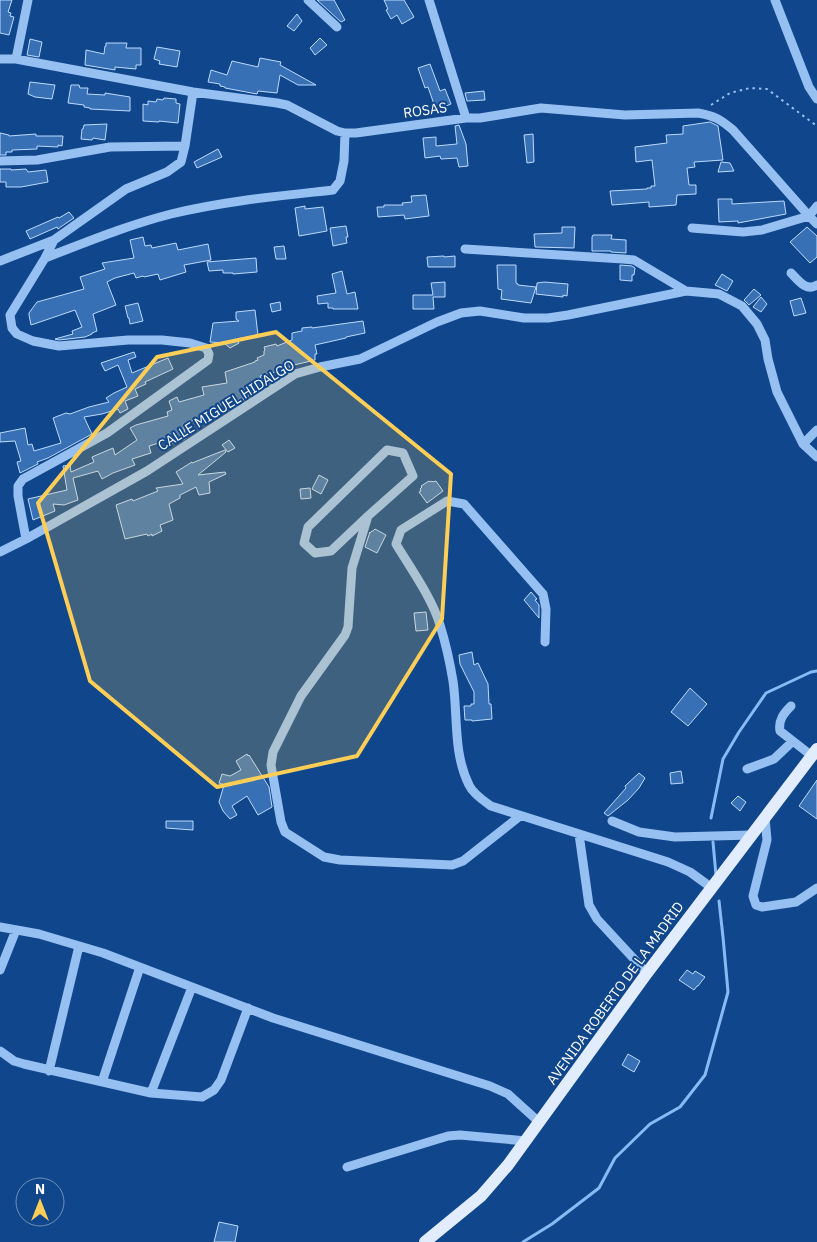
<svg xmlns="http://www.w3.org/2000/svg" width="817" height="1242" font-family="'IBM Plex Sans',sans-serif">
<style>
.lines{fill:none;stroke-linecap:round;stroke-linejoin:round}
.stream{stroke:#87bbf6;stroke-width:3}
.building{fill:#3870b5;stroke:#bddafd}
.path{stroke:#96c0f2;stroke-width:2;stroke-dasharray:2.5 4;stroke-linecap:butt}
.minor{stroke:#96c0f2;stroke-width:9}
.major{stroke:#e1edff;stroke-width:12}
.marked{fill:#ffce57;fill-opacity:0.2;stroke:#ffce57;stroke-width:4;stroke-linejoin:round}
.labels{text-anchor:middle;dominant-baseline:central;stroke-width:4;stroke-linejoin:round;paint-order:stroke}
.street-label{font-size:14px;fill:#fff;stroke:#10468b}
</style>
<rect width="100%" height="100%" fill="#10468b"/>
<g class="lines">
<path class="stream" d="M711,818L723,759L739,732L766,693L811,672L817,671
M713,842L716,875
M523,1242L552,1224L599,1188L615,1158L650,1124L680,1107L705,1075L728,992L723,937L719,901"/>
</g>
<path class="building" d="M0,0H12L8,12L11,13L10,16L14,17L9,35L0,33Z
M317,0H334L345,20L341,22Z
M384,0H404L414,17L402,24L397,15L391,19L386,10L388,9Z
M297,14L302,21L294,31L287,26Z
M320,38L327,45L315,55L310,48Z
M30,39L42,42L39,57L27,55Z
M106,43H127L126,48H141V65H136V69L115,67V70L85,65L86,50L104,54L105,46H106Z
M157,47L180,51L177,67L159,64L160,61L154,59Z
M260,58L281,62L280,65L316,85H298L280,75L277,93L258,91L257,94L225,88V87L220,86V84L208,82L211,70L227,75L232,61L258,67Z
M430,64L440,91L445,89L451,104L436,110L428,87L425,88L418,68Z
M30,82L55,85L52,99L35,97L28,94Z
M71,85H79L80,88H88L87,94L105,95V93L130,97V111L90,109V108L84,107V105L68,103Z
M484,91L485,100L467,101L465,93Z
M164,98L176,99V103L180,104L178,123L159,121V122L143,121V104L148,105V101L156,102L157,99L163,100Z
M710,122L718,126L723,160L694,162L695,167L687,168L689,185H696V194L677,195L676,205L649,207V202L612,205L610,191L647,189V188H651V186H655L652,160L636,162L635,147L667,143L666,135L683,134V126Z
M107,124L105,140L93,138L92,140L81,139L82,129H83L84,125Z
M459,125L466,144L468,166L459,167L457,158L441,159L440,156L425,158L423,138L436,137V146L457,144L455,126Z
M0,133L9,135V136L36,134V136H63L62,146L58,145V147L37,146V149L12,150V152H6V155H0Z
M533,134L534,162L527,163L524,135Z
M218,149L222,157L197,168L194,162Z
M721,162L730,163L734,171L718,172Z
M0,169H11V170L26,169L28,172L46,170L48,182L21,187H6V182H0Z
M426,195L429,216L405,219L404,215L378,217L377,207H384V205H403L402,203L412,202L411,196Z
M718,199H732V204L784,201L786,214L738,223V221L719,222Z
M305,206V209L323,207L327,231L299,236L295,208Z
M69,212L74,218L62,226L58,229L57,227L30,239L26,231L58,217L59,218Z
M346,226L348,237H346L347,243L333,246L330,228Z
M562,227H575L574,248L535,247L534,234L562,233Z
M807,227L817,236V257L810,263L790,242Z
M593,235H612L611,239L626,240V253L611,252V251H592V237Z
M143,237L145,246L151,245L152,248L176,243L178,250L208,244L211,260L184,265L186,272L160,280L158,274L144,277L143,276L136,278L134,273L115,278L107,282L116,305L93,314L97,331L92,333V334L85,337L59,340L55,339L73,334L72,331L82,327L75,310L31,325L29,315V313L37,302L84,289L80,277L105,269L102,263L134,258L130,240Z
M284,246L286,259H276L274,247Z
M444,256V257L455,256V267H428L427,257Z
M256,258L257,272L233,274V273H223V270L209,271L207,262Z
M497,265H516V283L518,284V285L536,287L531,303L501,299L502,290L498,289Z
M620,265L632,266L635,268L634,275H632V281L620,280Z
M342,271L347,294L355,292L358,309H333V308H328V303L318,304L317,296L336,293L332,274Z
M722,274L733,281L727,291L715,285Z
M445,282V297H433L434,309H413V295H433L431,283Z
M544,282L568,284L567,296L563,295V297L536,294L537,283Z
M754,289L761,295L749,305L744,300Z
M761,297L767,304L761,312L753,307Z
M801,298L806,313L794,316L790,301Z
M280,302L281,310L272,312L270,304Z
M138,303L143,321L130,324L129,318H128L125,306Z
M255,310L258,335L237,339L239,343L230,348L224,343L210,342L213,323L239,321L236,319V312Z
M363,321L365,333L346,337V338L315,345L317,354H315V360L290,366V368L260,376L262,381L252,384L253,393L244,399L220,403L222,413L206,416L183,424L186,438L183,440L181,438L170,445L168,440L149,446L151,453L132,459L135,465L113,473L102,479L98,471L73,478L78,500L64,505L53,504L55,511L33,520L28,499L67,490L63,466L70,465L71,472L94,462L92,457L113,448L115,455L137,440L130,428L136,425L168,416L167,412L172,410L169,401L177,397L179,402L204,395L202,387L227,383L225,372L255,362V361L258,360L257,358L264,355V351L265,350L264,347L276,344L277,346L292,340V333L302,331V328L312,327V328Z
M134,352L136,357L128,360L132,373L168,358L173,369L145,382L146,384L135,389L138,396L125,401L128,409L120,413L118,409L102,414L84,417L92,434L48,458L37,462L38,464L20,473L17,462L21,461L15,441L0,442V433L25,428L28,445L32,444L34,451L61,443L53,418L66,413L70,414L89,407L109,402L106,398L114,393L127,387L118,365L105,371L101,363Z
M229,440L235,448L228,452L222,445Z
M225,450L226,452L198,475L225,472L226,474L209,482L210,493L199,495L196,487L180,495V498L169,504L173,520L160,525L162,531L152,536V534L148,536L147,534L125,539L116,505L132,499L133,501L158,491L156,488L183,484L176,472L192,462V463Z
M319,475L328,480L321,494L312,489Z
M429,481L430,482L432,481L433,482L436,481L443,491L427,503L419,492L421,491L420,489L422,487L421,486Z
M310,488L311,498L301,499L300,489Z
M375,529L386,535L377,553L365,547L370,532V533L372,531H373Z
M531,592L537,599L535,600L539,605V618L524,600Z
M426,612L428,630L416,631L414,613Z
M472,652L474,665L478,663L488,684L489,704H491L492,719L472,721V720H465L464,706H471V704H474V692L460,664L459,655Z
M690,688L707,704L688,726L671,712Z
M247,754L248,756L249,755L269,787L272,807L258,815L247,796L232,806L237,815L230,819L223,811L219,802L224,785L219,783L222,774L230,776L241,770L236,761Z
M681,771L683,783L671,784L670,773Z
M639,773L645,778L639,788L628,800L608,816L604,813L626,788L625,786Z
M817,780V819L799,806Z
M738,796L746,802L740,811L731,803Z
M166,821H193V830L166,828Z
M687,970L693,974L695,971L705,977L698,986H697L694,990L679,980Z
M628,1054L640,1061L634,1072L622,1065Z
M219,1222L238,1226L235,1242H214Z"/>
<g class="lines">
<path class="path" d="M711,105L730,93L750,88L767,89L817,126"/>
<path class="minor" d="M308,0L337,27
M429,0L466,118
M775,0L809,87L817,99
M0,59H16L193,92L277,103L287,105L337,131L345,133H356L466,118H480L541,108L625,115L698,113C715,116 720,119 733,130L809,216L817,224
M16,59L28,0
M0,161L37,160L110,147L185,146
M692,228L743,232L762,230L809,216L817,206
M465,249L623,259L634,260L686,291
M45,258C87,242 128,225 171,214C224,201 279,196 333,190L340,181L344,161L345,133
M0,261L54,240
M791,273C798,280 806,292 817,285
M803,444L817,430
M368,516L331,551L315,553L304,543L308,527L387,450L403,453L413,476L368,516L352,568L348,627L345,635L301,696L273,752L271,765L281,822L285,832L324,857L340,860L452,865L463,861L520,816
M26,539L18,496V486L23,479L107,433L208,360L209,354L206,348L190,343L162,340H128L59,346L33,341L17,334L12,328L10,315L45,258L54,240L126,189L167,172L181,162L185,146L193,92
M0,552L26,539L147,471L295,374L320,367L360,359L437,322L461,313L480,311L524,318H548L568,315L686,291L719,294L742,306L757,324L765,340L768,359L777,392L803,444L817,457
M545,642L546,609L543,594L464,504L447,501L401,530L396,544C411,569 432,598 440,625C445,641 450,663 453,681C458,716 453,753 469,785C473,794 484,801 491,806L668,862L690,872L712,888
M791,706C784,713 778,720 780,731L812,756
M747,769L774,759L793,741
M765,818L767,840L753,896L756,905L762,907L796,902L817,888
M612,821L639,832L675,837L752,835
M579,834L589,905L597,919L647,973
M0,927L39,934L103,953L273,1018L490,1086L508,1094L539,1122
M0,970L16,930
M0,1051L14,1061L24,1064L151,1093L202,1097L214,1090L221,1080L248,1008
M49,1071L79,946
M102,1082L140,967
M151,1093L192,987
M347,1167L448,1136L460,1135L526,1141"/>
<path class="major" d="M425,1242L481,1196L508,1165L647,973L817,749"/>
</g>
<path class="marked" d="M276,332L451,474L442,619L357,756L217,787L90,681L38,503L157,357Z"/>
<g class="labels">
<g class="street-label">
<text transform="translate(425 110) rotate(-8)">ROSAS</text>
<text transform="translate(226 405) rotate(-32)">CALLE MIGUEL HIDALGO</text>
<text transform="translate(615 993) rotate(-54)">AVENIDA ROBERTO DE LA MADRID</text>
</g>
</g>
<g transform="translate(40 1202)"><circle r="24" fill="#10468b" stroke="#7090b9"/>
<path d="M0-4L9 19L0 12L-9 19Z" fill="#ffce57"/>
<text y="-8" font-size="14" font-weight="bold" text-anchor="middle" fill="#ffffff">N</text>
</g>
</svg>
